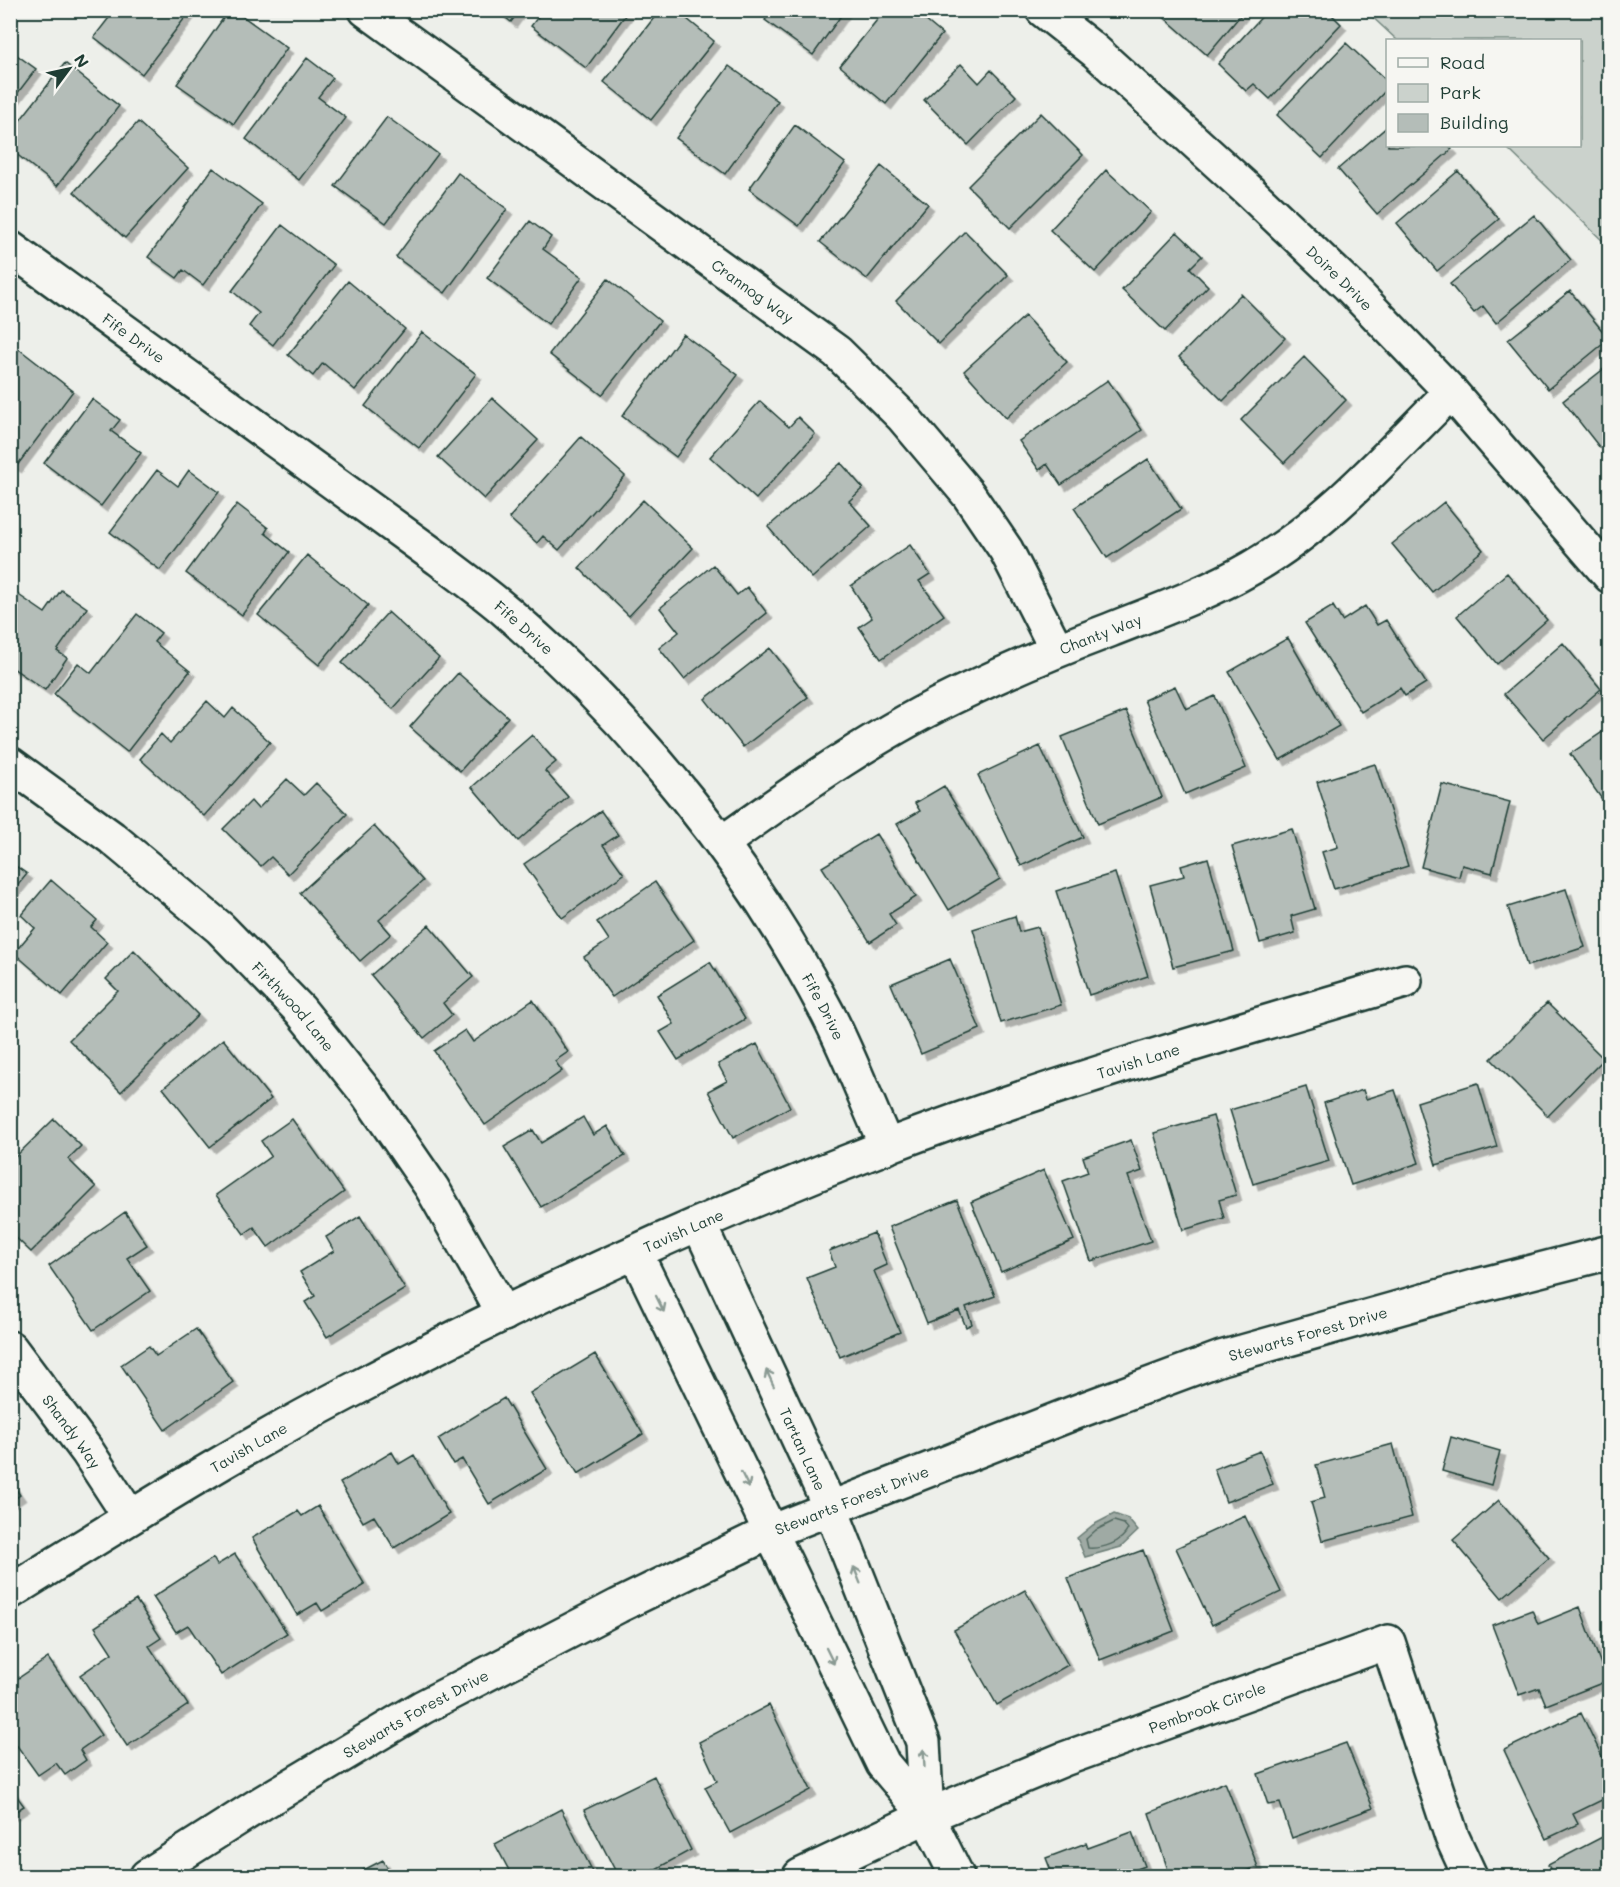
<svg xmlns="http://www.w3.org/2000/svg" width="1620" height="1887" font-family="Mali,sans-serif">
<style>
.green{fill:#cbd2cc;stroke:#758880;stroke-width:1.5}
.water{fill:#9faaa4;stroke:#6c7e77;stroke-width:1.5}
.lines{fill:none;stroke-linecap:round;stroke-linejoin:round}
.shore{stroke:#526961;stroke-width:1.5}
.building{fill:#b4bdb8;stroke:#1f3d34;stroke-width:1.5;filter:url(#shadow)}
.minor-casing{stroke:#1f3d34;stroke-width:38}
.minor{stroke:#f6f6f2;stroke-width:33}
.oneway{stroke:#8a9a93}
.labels{text-anchor:middle;dominant-baseline:central;stroke-width:4.5;stroke-linejoin:round;paint-order:stroke}
.street-label{font-size:15px;fill:#1f3d34;stroke:#f6f6f2}
</style>
<defs>
<filter id="shadow"><feDropShadow dx="5.5" dy="5.5" stdDeviation="0" flood-color="#0004"/></filter>
</defs>
<rect width="100%" height="100%" fill="#edefea"/>
<filter id="ink" filterUnits="userSpaceOnUse"><feTurbulence type="fractalNoise" baseFrequency=".0167" numOctaves="2"/><feDisplacementMap in="SourceGraphic" scale="12" xChannelSelector="R" yChannelSelector="G"/><feConvolveMatrix kernelMatrix="1 2 1 2 8 2 1 2 1" color-interpolation-filters="sRGB"/></filter>
<g filter="url(#ink)">
<path class="green" d="M1366,11H1609V247L1505,146H1580V40H1397Z"/>
<path class="water" d="M1114,1514L1128,1519L1138,1531L1121,1547L1085,1557L1077,1538L1093,1525Z"/>
<g class="lines">
<path class="shore" d="M1114,1521L1124,1524L1128,1529C1122,1543 1102,1549 1088,1548L1086,1539L1096,1530Z"/>
</g>
<path class="building" d="M115,10H191L142,74L94,37Z
M229,10H234L287,48L234,124L177,84Z
M496,10H520L511,22Z
M543,10H629L586,68L531,26Z
M660,10H676L714,41L651,120L604,82Z
M772,10H845L813,55L765,20Z
M885,10H913L942,34L886,104L840,66Z
M1160,10H1245L1207,55L1158,12Z
M1268,10H1308L1312,14L1314,10H1327L1341,24L1270,99L1254,84L1246,91L1218,64Z
M1346,43L1388,82V88L1322,158L1277,115Z
M10,50L36,69L10,103Z
M307,58L333,78L318,97L346,118L299,180L246,139Z
M65,63L119,106L57,186L10,149V133Z
M961,64L979,83L991,70L1016,96L968,145L924,100Z
M729,66L778,101L725,174L676,138Z
M1041,113L1083,155L1010,228L968,186Z
M387,117L438,154L386,223L335,186Z
M138,122L188,168L125,238L74,192Z
M795,125L845,163L799,226L749,189Z
M1388,126V146H1449L1452,149L1377,214L1338,169Z
M881,166L928,204L867,279L820,242Z
M213,168L262,204L203,285L183,270L177,278L148,257Z
M1106,170L1151,212L1095,272L1050,230Z
M1458,171L1499,219L1437,271L1397,223Z
M458,173L507,209L445,293L396,257Z
M1534,215L1571,260L1496,323L1483,306L1474,313L1450,284Z
M530,221L551,237L543,249L582,277L548,324L487,278Z
M282,225L334,265L273,345L249,326L259,313L232,291Z
M965,231L1008,275L939,344L896,301Z
M1177,232L1202,256L1190,268L1208,286L1165,331L1122,290Z
M608,279L660,321L602,395L549,354Z
M348,281L405,329L355,390L323,363L313,376L288,355Z
M1570,291L1609,339L1548,389L1508,340Z
M1241,294L1285,338L1223,401L1179,357Z
M1025,316L1067,362L1006,418L964,371Z
M422,332L476,374L419,448L365,406Z
M683,334L738,375L676,457L622,416Z
M19,349L73,391L16,467L10,463V360Z
M1304,357L1346,400L1284,463L1241,420Z
M1610,364V441L1600,448L1563,401Z
M1108,380L1142,430L1061,485L1047,464L1039,470L1019,441Z
M492,398L538,440L484,499L438,457Z
M92,399L120,420L111,431L141,453L101,506L44,463Z
M760,401L789,427L798,417L815,434L756,499L710,457Z
M581,437L625,476L559,550L543,536L537,543L509,518Z
M1148,459L1181,509L1107,558L1074,508Z
M841,463L863,488L849,501L871,526L812,578L768,527Z
M157,470L178,486L189,470L219,492L160,570L110,532Z
M643,500L693,548L629,616L579,568Z
M1444,502L1483,550L1432,592L1392,544Z
M237,504L268,528L265,533L289,552L242,615L186,573Z
M910,545L930,574L919,581L944,615L881,659L859,627L872,618L851,586Z
M307,555L368,605L319,665L258,615Z
M713,565L737,595L747,587L767,613L684,679L659,648L679,632L660,608Z
M1507,573L1547,620L1497,664L1457,616Z
M10,589L45,613L61,590L87,608L57,651L67,658L45,690L10,666Z
M1333,606L1342,621L1365,606L1377,625L1386,620L1426,683L1405,696L1400,688L1361,712L1305,623Z
M388,612L439,658L393,709L342,663Z
M137,614L161,633L154,642L190,671L127,752L54,694L78,663L91,673Z
M1288,638L1339,726L1280,760L1229,672Z
M1563,643L1601,689L1543,739L1504,694Z
M770,648L808,697L743,747L705,699Z
M458,673L508,717L460,771L410,727Z
M1175,686L1186,709L1215,696L1246,768L1185,794L1144,700Z
M207,701L225,718L233,708L270,742L204,816L140,759L161,734L170,743Z
M1126,711L1162,797L1098,824L1062,737Z
M1610,727V802L1606,805L1570,754Z
M532,735L556,762L545,771L568,797L518,841L472,787Z
M1040,746L1083,837L1021,866L978,775Z
M1375,764L1408,866L1334,889L1322,852L1338,847L1317,782Z
M287,779L304,795L316,783L347,814L288,874L271,857L261,866L223,829L251,801L258,809Z
M1442,784L1510,802L1492,873L1462,865L1459,877L1421,867Z
M944,786L1000,879L949,910L897,824L920,811L915,803Z
M601,811L618,835L603,845L624,874L562,918L524,864Z
M374,826L423,881L379,920L391,934L360,961L300,893Z
M1292,829L1315,909L1291,916L1295,933L1260,943L1232,846Z
M876,834L916,897L889,914L896,925L870,942L822,867Z
M1208,858L1234,951L1173,967L1150,885L1184,876L1181,866Z
M10,862L27,874L10,895Z
M1115,873L1148,976L1089,995L1056,891Z
M51,880L97,920L91,927L107,942L62,995L14,953L35,928L21,915Z
M655,882L694,940L612,997L584,957L609,940L597,922Z
M1566,889L1585,947L1527,966L1508,907Z
M1015,916L1019,932L1038,927L1061,1005L1001,1023L973,929Z
M429,925L473,977L443,1003L452,1015L424,1038L371,975Z
M134,950L198,1015L121,1092L69,1040L118,991L106,979Z
M950,959L980,1029L921,1054L891,984Z
M710,962L745,1019L678,1060L660,1032L674,1024L657,995Z
M533,1000L568,1052L555,1061L562,1071L485,1125L434,1051L465,1030L473,1042Z
M1547,1003L1604,1059L1548,1116L1491,1059Z
M223,1039L271,1099L210,1147L163,1088Z
M757,1044L790,1107L733,1138L708,1091L727,1081L718,1064Z
M1478,1083L1497,1147L1436,1165L1417,1102Z
M1306,1087L1329,1161L1253,1184L1230,1110Z
M1363,1090L1366,1099L1395,1090L1419,1163L1351,1185L1324,1103Z
M1213,1116L1236,1195L1219,1200L1224,1218L1183,1230L1154,1133Z
M583,1117L593,1135L607,1126L625,1156L541,1207L504,1147L533,1130L541,1143Z
M54,1119L81,1146L68,1159L96,1187L31,1252L10,1232V1162Z
M292,1119L344,1192L268,1247L254,1227L244,1234L216,1195L271,1156L261,1141Z
M1131,1140L1142,1171L1128,1176L1151,1241L1091,1261L1063,1181L1088,1172L1083,1157Z
M1044,1170L1074,1240L1001,1272L971,1202Z
M957,1200L995,1296L966,1307L972,1324L966,1327L959,1310L927,1323L889,1227Z
M125,1212L147,1245L127,1258L150,1291L93,1330L49,1266Z
M360,1216L405,1289L327,1337L305,1302L315,1296L300,1272L334,1251L326,1237Z
M874,1233L887,1265L874,1271L900,1332L840,1357L807,1278L835,1267L829,1251Z
M196,1329L233,1382L165,1430L121,1365L149,1346L156,1356Z
M595,1354L643,1434L578,1474L530,1393Z
M504,1398L547,1469L489,1504L462,1459L453,1464L438,1439Z
M1451,1437L1500,1451L1491,1485L1442,1471Z
M1393,1444L1412,1517L1322,1541L1311,1502L1325,1498L1316,1465Z
M1260,1451L1273,1484L1226,1502L1214,1469Z
M392,1452L399,1464L414,1455L449,1514L394,1548L374,1516L363,1522L340,1483Z
M10,1481L20,1495L10,1502Z
M1499,1500L1549,1558L1502,1598L1453,1540Z
M318,1506L365,1585L322,1611L317,1603L297,1615L252,1538L298,1511L302,1516Z
M1245,1516L1281,1592L1212,1625L1176,1548Z
M1143,1550L1174,1631L1100,1660L1068,1578Z
M235,1554L287,1633L221,1675L188,1625L176,1632L153,1597L213,1558L217,1565Z
M1025,1590L1068,1665L997,1705L954,1630Z
M136,1600L161,1638L149,1646L188,1705L127,1746L80,1675L112,1653L95,1627Z
M1580,1607L1607,1681L1546,1705L1539,1688L1519,1695L1492,1625L1532,1610L1538,1624Z
M48,1658L101,1735L80,1750L86,1760L65,1775L56,1763L38,1775L10,1736V1684Z
M769,1705L811,1790L730,1833L705,1787L717,1781L699,1742Z
M1581,1713L1610,1773V1796L1573,1814L1578,1824L1546,1839L1504,1750Z
M1346,1743L1373,1808L1292,1838L1280,1803L1268,1805L1258,1774Z
M654,1776L691,1850L643,1876H618L584,1810Z
M1225,1782L1258,1867L1231,1876H1170L1149,1813Z
M10,1787L24,1806L10,1815Z
M561,1809L595,1876H512L495,1844Z
M1132,1832L1145,1866L1127,1873L1128,1876H1053L1046,1858L1086,1843L1088,1848Z
M1610,1833V1876H1554L1548,1865Z
M383,1860L392,1876H352Z"/>
<g class="lines">
<defs>
<g id="minor">
<path id="s1" d="M366,10L837,352L903,417L968,494L1006,550L1057,650"/>
<path id="s2" d="M1043,10L1095,51L1249,191L1349,286L1451,392L1610,576"/>
<path id="s3" d="M10,248L439,559C461,576 485,593 507,612C637,724 749,862 828,1014C850,1057 867,1103 887,1147"/>
<path id="s4" d="M10,764L112,838L220,928L300,1010L368,1095L432,1188L504,1314"/>
<path id="s5" d="M722,843C800,787 881,730 968,690C1014,668 1062,648 1110,630C1158,611 1206,594 1251,568C1328,524 1388,454 1451,392"/>
<path id="s6" d="M699,1224L830,1507L923,1742L927,1816"/>
<path d="M635,1252L883,1764L927,1816L957,1876"/>
<path id="s7" d="M10,1348L87,1451L130,1517"/>
<path id="s8" d="M10,1592C121,1523 232,1453 347,1393C522,1301 701,1218 885,1147C1055,1082 1231,1033 1405,981"/>
<path id="s9" d="M147,1876L262,1803L423,1707L618,1606L770,1532L1076,1412L1221,1358L1473,1287L1610,1252"/>
<path id="s10" d="M800,1876L927,1816L1064,1759L1388,1642L1452,1837L1470,1876"/>
</g>
</defs>
<use href="#minor" class="minor-casing"/>
<use href="#minor" class="minor"/>
</g>
<defs><path id="oneway-shaft" d="M-6 0H5M1.5-3L5.5 0L1.5 3" fill="none" stroke-width="1.6" stroke-linecap="round" stroke-linejoin="round" transform="scale(1.5)"/></defs>
<g class="oneway">
<use href="#oneway-shaft" transform="translate(660 1304) rotate(64)"/>
<use href="#oneway-shaft" transform="translate(770 1378) rotate(-115)"/>
<use href="#oneway-shaft" transform="translate(745 1480) rotate(64)"/>
<use href="#oneway-shaft" transform="translate(857 1575) rotate(-112)"/>
<use href="#oneway-shaft" transform="translate(830 1656) rotate(64)"/>
<use href="#oneway-shaft" transform="translate(924 1758) rotate(-93)"/>
</g>
</g>
<g class="labels">
<g class="street-label">
<text stroke="none"><textPath href="#s2" startOffset="400">Doire Drive</textPath></text>
<text stroke="none"><textPath href="#s1" startOffset="478">Crannog Way</textPath></text>
<text stroke="none"><textPath href="#s3" startOffset="153">Fife Drive</textPath></text>
<text stroke="none"><textPath href="#s3" startOffset="639">Fife Drive</textPath></text>
<text stroke="none"><textPath href="#s5" startOffset="434">Chanty Way</textPath></text>
<text stroke="none"><textPath href="#s4" startOffset="374">Firthwood Lane</textPath></text>
<text stroke="none"><textPath href="#s3" startOffset="1125">Fife Drive</textPath></text>
<text stroke="none"><textPath href="#s8" startOffset="1251">Tavish Lane</textPath></text>
<text stroke="none"><textPath href="#s8" startOffset="765">Tavish Lane</textPath></text>
<text stroke="none"><textPath href="#s9" startOffset="1286">Stewarts Forest Drive</textPath></text>
<text stroke="none"><textPath href="#s7" startOffset="104">Shandy Way</textPath></text>
<text stroke="none"><textPath href="#s8" startOffset="279">Tavish Lane</textPath></text>
<text stroke="none"><textPath href="#s6" startOffset="248">Tartan Lane</textPath></text>
<text stroke="none"><textPath href="#s9" startOffset="800">Stewarts Forest Drive</textPath></text>
<text stroke="none"><textPath href="#s10" startOffset="441">Pembrook Circle</textPath></text>
<text stroke="none"><textPath href="#s9" startOffset="314">Stewarts Forest Drive</textPath></text>
</g>
</g>
<rect width="1620" height="1887" fill="none" stroke="#f6f6f2" stroke-width="36"/>
<rect x="18" y="18" width="1584" height="1851" fill="none" stroke="#1f3d34" stroke-width="2" filter="url(#ink)"/>
<rect x="1386" y="39" width="195" height="108" fill="#f6f6f2" stroke="#a0aca6" stroke-width="1.5"/>
<rect x="1398" y="58" width="30" height="9" fill="#f6f6f2" stroke="#a0aca6" stroke-width="1.5"/>
<text x="1440" y="69" font-size="18" fill="#1f3d34">Road</text>
<rect x="1398" y="84" width="30" height="18" fill="#cbd2cc" stroke="#a0aca6" stroke-width="1.5"/>
<text x="1440" y="99" font-size="18" fill="#1f3d34">Park</text>
<rect x="1398" y="114" width="30" height="18" fill="#b4bdb8" stroke="#a0aca6" stroke-width="1.5"/>
<text x="1440" y="129" font-size="18" fill="#1f3d34">Building</text>
<g transform="translate(69 69) rotate(57)" stroke="#f6f6f2" stroke-width="4.5" paint-order="stroke">
<path d="M0-4.5L10 22L0 15L-10 22Z" fill="#1f3d34"/>
<text y="-9" font-size="16" font-weight="bold" text-anchor="middle" fill="#1f3d34">N</text>
</g>
</svg>
